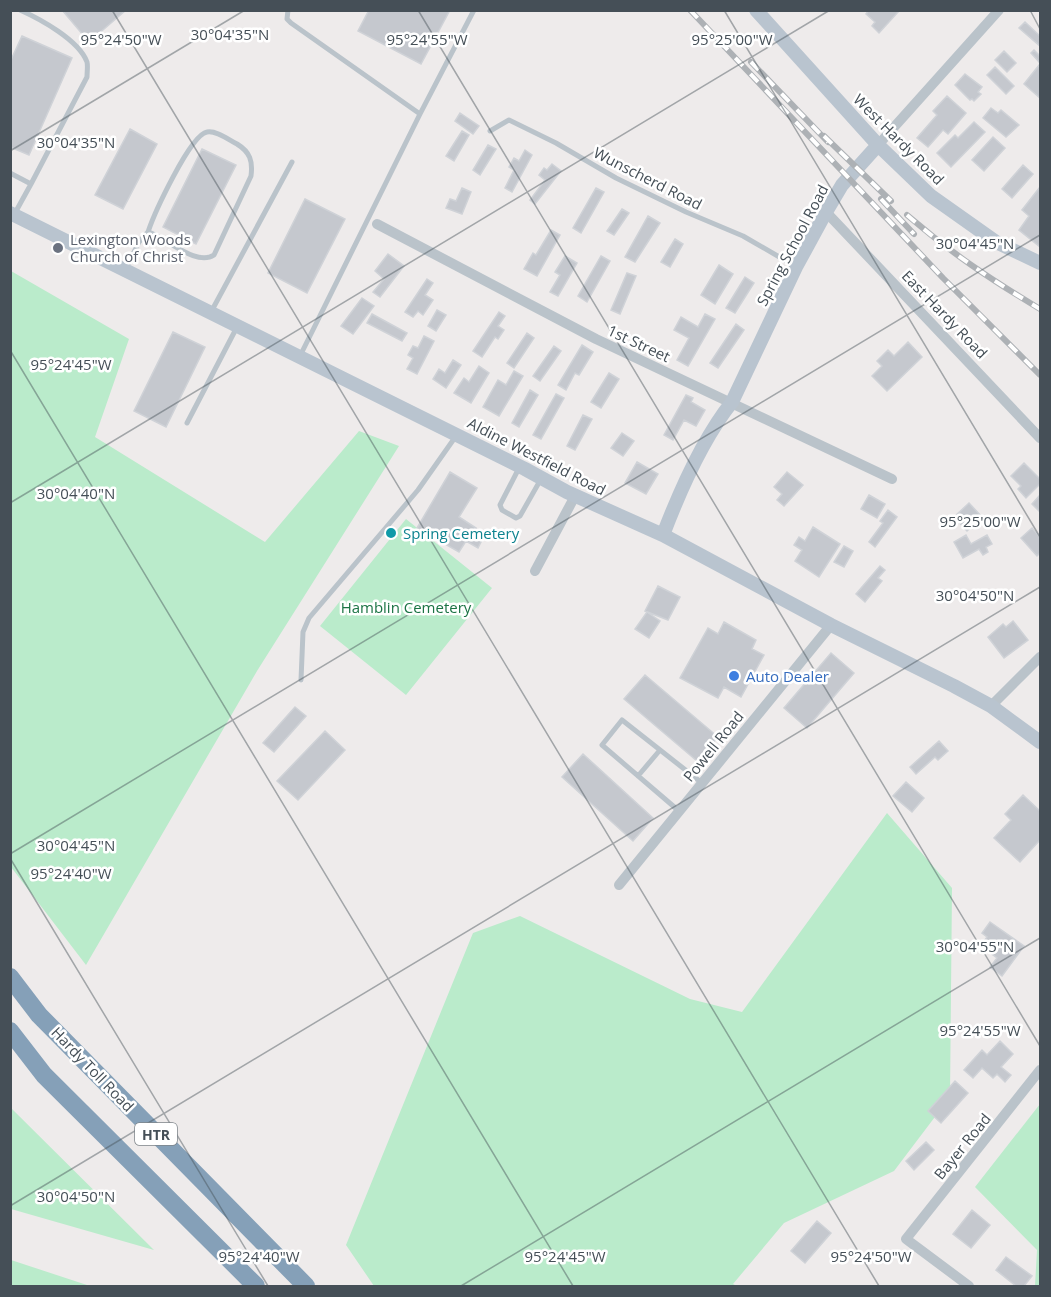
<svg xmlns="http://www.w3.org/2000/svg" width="1051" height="1297" font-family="'Open Sans',sans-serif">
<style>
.green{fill:#baebcb}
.building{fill:#c5c8ce;stroke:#cfd2d7;stroke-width:1.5}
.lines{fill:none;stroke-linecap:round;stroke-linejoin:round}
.lane{stroke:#bac3ca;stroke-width:5}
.street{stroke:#bac3ca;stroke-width:10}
.secondary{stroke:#b9c4cf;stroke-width:14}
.highway{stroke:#85a0b8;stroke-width:18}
.rail-casing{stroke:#adb1b5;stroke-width:6}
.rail{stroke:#fff;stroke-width:4;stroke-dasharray:11;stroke-linecap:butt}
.ticks{fill:none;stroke:#454f57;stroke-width:1.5;stroke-opacity:0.45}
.worship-dot{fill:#6b7280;stroke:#fff;stroke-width:2}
.culture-dot{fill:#0f9aa8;stroke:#fff;stroke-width:2}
.shop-dot{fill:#3f7fe0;stroke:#fff;stroke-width:2}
.labels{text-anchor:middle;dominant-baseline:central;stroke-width:5;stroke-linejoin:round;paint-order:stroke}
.shield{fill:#fff;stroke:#7d8489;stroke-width:1.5}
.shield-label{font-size:14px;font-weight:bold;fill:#454f57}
.street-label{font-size:15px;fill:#454f57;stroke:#fff}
.worship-label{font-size:15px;fill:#5b616d;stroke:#fff;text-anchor:start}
.culture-label{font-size:15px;fill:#0d838f;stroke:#fff;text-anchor:start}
.park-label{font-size:15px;fill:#1b7344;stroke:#fff}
.shop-label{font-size:15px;fill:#366cbe;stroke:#fff;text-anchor:start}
.ticks-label{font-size:15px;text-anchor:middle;fill:#454f57;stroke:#fff;stroke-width:5;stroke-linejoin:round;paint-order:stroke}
</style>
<rect width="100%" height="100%" fill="#eeebeb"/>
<path class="green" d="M11,271L129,339L95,437L265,542L359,431L399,446L257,671L86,965L11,867Z
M406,519L492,588L406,695L320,626Z
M887,813L952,888L950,1097L894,1171L784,1223L733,1284L737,1286H374L346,1245L473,933L520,916L690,999L742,1012Z
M1040,1104V1286H1035L1037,1250L975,1187Z
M11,1108L154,1250L11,1209Z
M11,1260L90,1286H11Z"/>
<path class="building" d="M62,10H126L89,42Z
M369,10H450L421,64L358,31Z
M869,10H899V11L879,33L872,26L875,22L866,14Z
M1025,22L1040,36V46L1019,28Z
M22,36L72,58L29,155L10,147V62Z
M1034,50L1040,56V63L1031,53Z
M1004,51L1016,63L1007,72L995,60Z
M1040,64V98L1024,84Z
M995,67L1014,86L1006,94L987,75Z
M965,74L982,87L978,92L981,94L974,101L972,99L970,100L955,85Z
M947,96L966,113L948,134L943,130L928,147L917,138L937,115L933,111Z
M991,108L998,113L1001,110L1019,125L1006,137L983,118Z
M460,113L479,126L473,134L455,121Z
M974,122L985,132L951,167L937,153L955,135L958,138Z
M130,129L157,144L123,209L95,195Z
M462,131L469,135L454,161L446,156Z
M993,137L1005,148L984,171L972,160Z
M488,145L496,149L480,175L473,170Z
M202,149L236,165L196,244L163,227Z
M525,150L532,155L512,192L505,188L514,170L509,167L514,158L519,161Z
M552,164L561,171L535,204L530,200L545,180L539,175L544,168L547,170Z
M1023,165L1033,174L1012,198L1002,189Z
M1040,187V247L1019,230L1029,216L1022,210Z
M462,188L471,192L462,214L446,208L450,199L456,201Z
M596,188L604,192L581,233L573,228Z
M305,199L345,219L307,293L268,273Z
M622,209L629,213L614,235L607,231Z
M648,216L660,223L635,262L625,257Z
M551,230L560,235L537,276L524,269L533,253L536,255Z
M675,239L683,244L670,267L661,262Z
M388,254L404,266L380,297L373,292L384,279L375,271Z
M565,256L577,263L558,296L550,292L560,275L555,272Z
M601,256L610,261L587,302L578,296Z
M719,265L733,274L715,304L701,295Z
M627,273L636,276L620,314L611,310Z
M745,277L754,283L735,313L726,308Z
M427,279L433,283L425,295L433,300L423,315L418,311L413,317L405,312Z
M362,298L374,306L353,334L341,326Z
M437,310L446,315L436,331L428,326Z
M499,312L505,316L498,326L504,330L498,339L495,337L482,357L473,351Z
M372,314L407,333L402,341L367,323Z
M705,314L715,319L688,366L677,360L689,338L674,330L681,317L698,327Z
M736,324L744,330L718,368L710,363Z
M173,332L205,347L166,427L134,411Z
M527,333L534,338L514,368L507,363Z
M424,336L434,341L417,374L407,369L413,358L408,355L413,346L418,348Z
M908,342L922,357L887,391L872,376L882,366L877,361L888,350L894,356Z
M582,345L593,352L579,375L575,373L566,390L558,385Z
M554,346L561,351L540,381L533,376Z
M453,360L461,365L446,388L433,379L439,369L445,373Z
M479,366L489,373L471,403L454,393L464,378L469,382Z
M514,371L523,376L499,416L483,407L498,380L506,385Z
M609,373L619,379L601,408L591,402Z
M530,390L538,395L519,427L512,423Z
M556,394L564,398L541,439L533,435Z
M686,395L693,398L691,402L705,410L696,426L684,420L673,440L664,435Z
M583,415L592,419L575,450L567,446Z
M622,433L634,441L623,456L611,448Z
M637,462L658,474L646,494L625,483Z
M1024,463L1040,479V484L1026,498L1018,489L1021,486L1011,476Z
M450,472L477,488L459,517L476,528L473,532L483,538L478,548L466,541L459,552L417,528Z
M787,472L803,485L784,506L777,500L782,494L774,487Z
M869,495L885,504L877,518L861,509Z
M1040,495V510L1039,511L1032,504Z
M969,503L982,517L967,531L954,517Z
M888,510L897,517L875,547L869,542L883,523L880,521Z
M813,527L840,544L819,577L795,561L802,550L794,545L799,537L805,541Z
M1032,528L1040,537V553L1037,556L1021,538Z
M966,535L971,544L987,535L992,544L986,547L988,552L983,555L979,549L963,558L954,542Z
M844,546L853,551L844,567L834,562Z
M880,566L885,570L878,578L882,581L865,602L856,594Z
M658,586L680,597L668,620L645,611Z
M647,612L660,621L649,638L635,629Z
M1013,621L1028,640L1004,658L988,637L1003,624L1006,627Z
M724,622L756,640L752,649L764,655L741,697L724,687L718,698L680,678L708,628L718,634Z
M831,653L854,673L807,728L784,708Z
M645,675L718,737L697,761L624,699Z
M295,707L306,716L274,752L263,743Z
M325,731L345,750L298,800L277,781Z
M939,741L948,751L938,760L935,757L916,774L910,767Z
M583,754L653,818L633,841L562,777Z
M906,782L924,798L912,812L893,796Z
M1023,795L1040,811V840L1020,862L994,838L1011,820L1005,814Z
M990,922L1024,946L1002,976L990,967L997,958L981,946L987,937L982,933Z
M1000,1041L1013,1054L1001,1067L1011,1075L1005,1082L997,1074L993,1078L982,1068L973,1078L964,1070L982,1050L987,1055Z
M955,1081L968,1093L941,1123L928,1111Z
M926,1142L934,1150L914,1170L906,1161Z
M972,1210L990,1225L971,1248L953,1234Z
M817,1221L831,1233L805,1263L791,1251Z
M1006,1257L1032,1276L1024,1286H1016L996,1270Z"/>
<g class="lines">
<path class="lane" d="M20,10C40,19 79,40 87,62C88,66 87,72 87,77L31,184
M288,10L287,19L291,23L420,114
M490,131L509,120L556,143L616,178L686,212L743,236L795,266
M10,173L31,184L15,213
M126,268L139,242L148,232C167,238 196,267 214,255L251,176C253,161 250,152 237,144C229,140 216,130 207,132C190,135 154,214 148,232
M211,312L292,162
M300,356L420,114L474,10
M187,423L237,327
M519,468L500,505L502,510L516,518L520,516L541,479
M301,680L303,632L309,618L418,490L456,436
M638,776L660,750
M679,811L602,745L622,720L702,783"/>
<path class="street" d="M878,145L999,10
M826,212L1040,438
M377,224L596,339L892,479
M535,571L575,496
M991,706L1040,657
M619,885L831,625
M969,1286L906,1239L1040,1070"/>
<path class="secondary" d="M756,10L878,145L931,196L996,242L1040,263
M10,213L525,469L567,492L663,535L831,625L954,686L991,706L1040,742
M663,535C679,493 704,437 732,402L796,267L826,212L842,185L878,145"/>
<path class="highway" d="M10,977L39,1015L306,1286
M10,1031L44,1075L256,1286"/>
<defs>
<path id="rail" d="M690,10L943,278L1040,375
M751,62L828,142
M824,136L891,201
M881,199L914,234
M907,215C951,253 990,279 1040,309"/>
</defs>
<use href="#rail" class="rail-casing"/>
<use href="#rail" class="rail"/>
</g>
<path class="ticks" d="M112,10L879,1286M418,10L1040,1046M724,10L1040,537M1030,10L1040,29M10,151L245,10M10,350L573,1286M10,503L830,10M10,854L1040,235M10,858L268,1286M10,1206L1040,587M461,1286L1040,938"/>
<circle class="worship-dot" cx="58" cy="248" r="6"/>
<circle class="culture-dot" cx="391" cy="533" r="6"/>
<circle class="shop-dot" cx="734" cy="676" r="6"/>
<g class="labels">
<rect class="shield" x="135" y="1123" width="42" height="22" rx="4.5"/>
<g class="shield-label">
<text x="156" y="1134">HTR</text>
</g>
<g class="street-label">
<text transform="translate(899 139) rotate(45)">West Hardy Road</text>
<text transform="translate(648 178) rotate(27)">Wunscherd Road</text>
<text transform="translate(792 245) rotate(-62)">Spring School Road</text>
<text transform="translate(945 314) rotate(46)">East Hardy Road</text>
<text transform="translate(639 343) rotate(25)">1st Street</text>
<text transform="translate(537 456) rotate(27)">Aldine Westfield Road</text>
<text transform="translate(713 746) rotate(-51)">Powell Road</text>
<text transform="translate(93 1069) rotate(46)">Hardy Toll Road</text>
<text transform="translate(962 1146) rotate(-51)">Bayer Road</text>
</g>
<g class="worship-label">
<text x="70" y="239">Lexington Woods<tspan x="70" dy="17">Church of Christ</tspan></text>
</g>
<g class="culture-label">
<text x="403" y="533">Spring Cemetery</text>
</g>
<g class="park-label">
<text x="406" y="607">Hamblin Cemetery</text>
</g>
<g class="shop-label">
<text x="746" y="676">Auto Dealer</text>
</g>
</g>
<g class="ticks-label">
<text x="230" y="40">30°04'35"N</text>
<text x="121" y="45">95°24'50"W</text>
<text x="427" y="45">95°24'55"W</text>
<text x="732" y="45">95°25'00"W</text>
<text x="76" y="148">30°04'35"N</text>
<text x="975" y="249">30°04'45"N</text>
<text x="71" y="370">95°24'45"W</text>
<text x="76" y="499">30°04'40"N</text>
<text x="980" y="527">95°25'00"W</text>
<text x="975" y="601">30°04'50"N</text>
<text x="76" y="851">30°04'45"N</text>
<text x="71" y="879">95°24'40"W</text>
<text x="975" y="952">30°04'55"N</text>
<text x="980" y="1036">95°24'55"W</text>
<text x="76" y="1202">30°04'50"N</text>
<text x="259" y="1262">95°24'40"W</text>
<text x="565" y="1262">95°24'45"W</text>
<text x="871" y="1262">95°24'50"W</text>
</g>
<rect width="1051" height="1297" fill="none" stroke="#454f57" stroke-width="24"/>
</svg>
